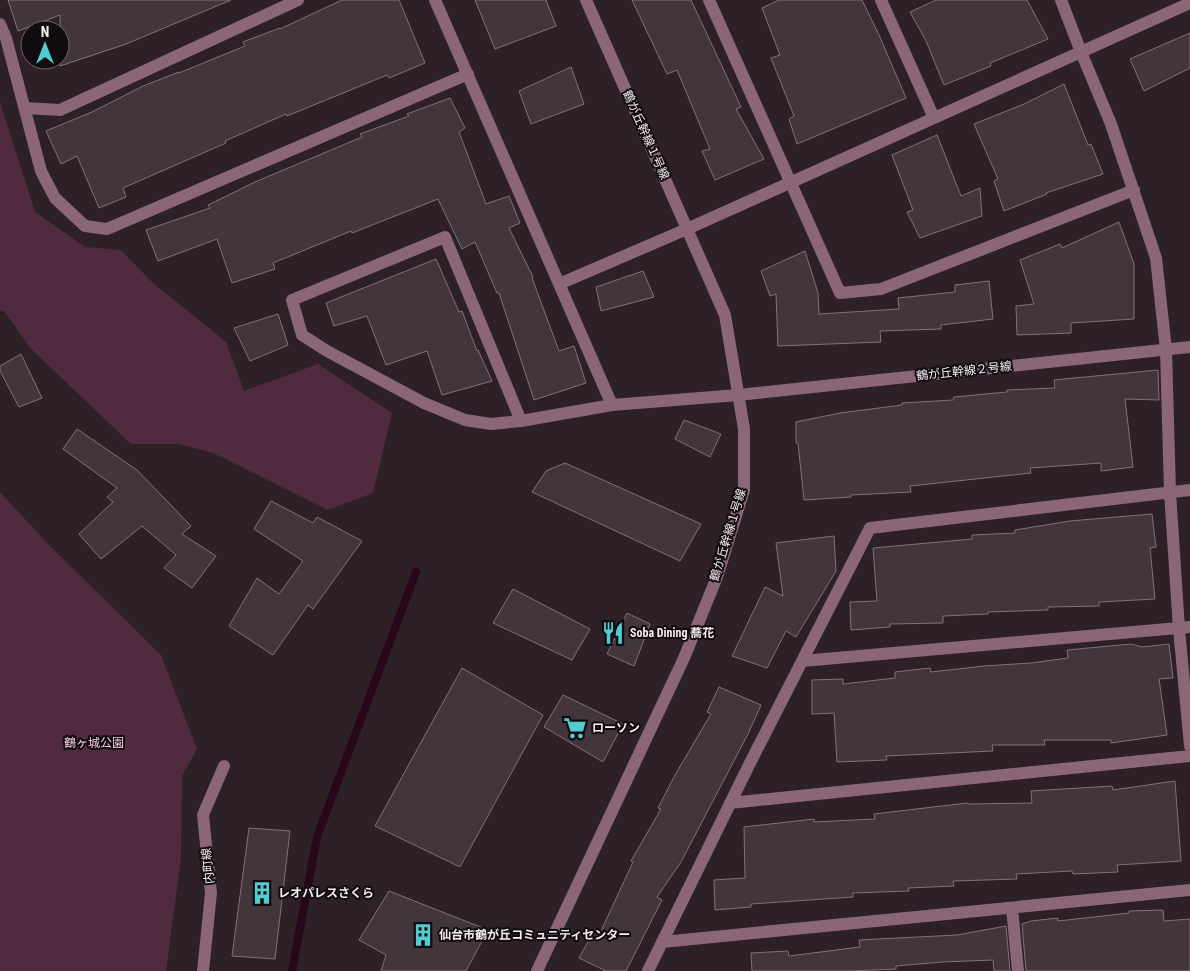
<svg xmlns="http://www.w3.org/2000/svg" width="1190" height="971" font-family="'Roboto Condensed','Noto Sans JP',sans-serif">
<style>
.green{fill:#502b3f}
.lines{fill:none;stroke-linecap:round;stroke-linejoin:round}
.stream{stroke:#28071b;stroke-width:8}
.building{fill:#42353b;stroke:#82727a}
.minor{stroke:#8b6578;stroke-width:12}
.labels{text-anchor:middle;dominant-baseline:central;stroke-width:4;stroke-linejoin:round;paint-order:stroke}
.street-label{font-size:12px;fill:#f6ecf1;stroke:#110c0f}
.poi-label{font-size:12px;font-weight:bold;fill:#f6ecf1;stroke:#110c0f;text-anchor:start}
.park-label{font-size:12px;fill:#f8cde1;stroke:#110c0f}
</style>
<rect width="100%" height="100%" fill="#2d2026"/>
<path class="green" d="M0,102L35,212L85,247L121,250L152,282L226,342L244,391L318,364L392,413L373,493L328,510L213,453L178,444H131L30,348L5,312L0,310Z
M0,492L47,543L161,655L197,749L182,776L181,858L166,971H0Z"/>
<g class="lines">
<path class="stream" d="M292,971L317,837L416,572"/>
</g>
<path class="building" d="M8,0H231L126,44L60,66V15L18,31Z
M342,0H399L425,63L389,78L387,75L287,116L286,114L225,141L226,143L123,188L126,197L99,208L77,156L61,164L46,131L92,112L143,86L179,72V73L245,46L243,42L280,28V29Z
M475,0H546L556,26L495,49Z
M632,0H691L741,107L736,109L764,159L715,180L702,151L710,149L677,70L667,74Z
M779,0H862L879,35L906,98L797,144L789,119L794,116L771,58L780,55L762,8Z
M936,0H1027L1048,39L990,63L991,66L944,85L926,41L910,12Z
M1190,33V68L1144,91L1130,59Z
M571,67L584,104L531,124L519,91Z
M1064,84L1088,145L1091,144L1103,174L1046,193L1047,194L1004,211L994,181L998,179L974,124L1024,104Z
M450,98L465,128L459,132L486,204L509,196L520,223L509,228L533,277L532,278L559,351L574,346L586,383L534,400L499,293H497L475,242L462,249L438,199L352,233L351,231L273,263L275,269L232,283L217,239L158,261L146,230L210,208L208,205L255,182L362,137L360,134L409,116L407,114Z
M937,135L961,196L980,188L982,216L920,238L907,212L913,210L892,155Z
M1119,222L1134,264V319L1071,323V333L1017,335L1016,306L1034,304L1020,260L1060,244L1062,248Z
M805,251L818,293L819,314L899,309L898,298L955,292V285L989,281L993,319L941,325V329L880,331L881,342L778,346L776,294L770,296L761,271Z
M436,259L459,312L462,311L477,351L478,350L492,381L442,395L427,351L386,365L367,316L334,326L326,303Z
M643,271L654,297L601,311L596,287Z
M278,314L288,345L250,361L234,328Z
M21,354L42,398L19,407L0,371V366Z
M1158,370L1159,400L1125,399L1133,467L1101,471V463L1030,468L1031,473L910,486L911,492L851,495V497L804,500L798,443H796V422L840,413L902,405V403L953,400L954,397L1007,392V390L1055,388L1054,380Z
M684,420L721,434L710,457L675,439Z
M77,429L137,470L191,526L182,534L216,556L192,588L164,568L176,555L142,526L101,559L79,534L113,502L107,497L117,488L63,449Z
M565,463L701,524L680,561L532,492L546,471Z
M271,501L313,523L317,517L362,541L313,609L308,605L273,655L229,626L257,578L279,594L303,561L254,529Z
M1152,514L1156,547L1150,548L1155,599L1099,602V606L1048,607V610L988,612V614L943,616V623L890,624V627L851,630L850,602L877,601L873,548L972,539V535L1015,533V530L1070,521Z
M834,536L836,571L796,637L786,631L767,668L732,656L765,587L783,596L776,543Z
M513,589L590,629L572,660L493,623Z
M627,613L650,624L634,666L607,654Z
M1131,644L1142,647L1169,644L1173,678L1159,679L1167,735L1111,743V740H1044L1045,745H992L993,751L886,756L887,760L837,762L834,713L812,714V680L843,679V684L895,678V672L930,668L931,672L984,666L1031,663L1068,658L1067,650Z
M462,668L543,715L460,867L375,826Z
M719,687L761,705L748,734L681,862L657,897L662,900L626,971H606L579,958L595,929L601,931L633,862L631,861L661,809L658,808L675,775L711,714L707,712Z
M563,695L623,724L603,762L544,727Z
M1175,781L1181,861L1117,865L1118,872L1073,874L1072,871L1016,874L1017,879L953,881L954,886L908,888L909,891L853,893V897L751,904V907L715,910L714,880L745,878L744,827L814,819V822L875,819L874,814L967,803L968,804L1032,803L1031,791L1112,786L1113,790Z
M249,828L290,831L275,959L232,956Z
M389,891L488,930L466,971H381L386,955L359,940Z
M1163,910L1164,921L1190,919V971H1026L1022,924L1031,921L1058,918V921L1129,913V911Z
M1006,926L1010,971H994L993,960L942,962L896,966V969L850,971H752L751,953L788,951L789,956L860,947L859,940L957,935Z"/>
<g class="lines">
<path class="minor" d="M435,0L612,405
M709,0L840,293L881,289L1134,190
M881,0L934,118
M1061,0L1081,52L1111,124L1156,258L1166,350L1170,492L1179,629L1190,746
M0,24L6,38L41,171L55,198L85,226L107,229L468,74
M25,108L60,110L298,0
M559,284L687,229L1190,3
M521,421L445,237L292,300L302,335L327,351L424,403L465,420L491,424L521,421L612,405L738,395L1190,347
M802,661L1190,627
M730,803L1190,756
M1012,908L1018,971
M662,942L1190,890
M203,971L211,893L203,815L224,766
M537,971L684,658L717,577L744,490V429L725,315L586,0
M648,971L749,765L870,528L1190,490"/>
</g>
<defs>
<symbol id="restaurant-bare" viewBox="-9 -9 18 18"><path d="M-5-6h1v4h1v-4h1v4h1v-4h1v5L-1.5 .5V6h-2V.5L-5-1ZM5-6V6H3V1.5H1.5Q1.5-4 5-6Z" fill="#52ccd0" stroke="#110c0f" stroke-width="2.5" paint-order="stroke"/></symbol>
<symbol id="supermarket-bare" viewBox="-9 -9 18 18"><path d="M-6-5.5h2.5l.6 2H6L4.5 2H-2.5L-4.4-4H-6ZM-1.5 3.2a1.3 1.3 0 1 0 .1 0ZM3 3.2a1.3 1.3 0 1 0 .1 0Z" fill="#52ccd0" stroke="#110c0f" stroke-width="2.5" paint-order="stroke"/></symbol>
<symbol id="building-bare" viewBox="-9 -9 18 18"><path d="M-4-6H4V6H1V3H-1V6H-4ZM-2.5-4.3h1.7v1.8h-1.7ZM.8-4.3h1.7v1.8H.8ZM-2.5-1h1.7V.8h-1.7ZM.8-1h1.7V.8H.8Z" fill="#52ccd0" stroke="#110c0f" stroke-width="2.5" paint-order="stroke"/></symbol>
</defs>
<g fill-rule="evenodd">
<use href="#restaurant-bare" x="597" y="617" width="32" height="32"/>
<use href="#supermarket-bare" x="559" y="712" width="32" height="32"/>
<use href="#building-bare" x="246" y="877" width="32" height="32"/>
<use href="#building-bare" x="407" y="919" width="32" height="32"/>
</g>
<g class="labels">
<g class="street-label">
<text transform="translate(646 135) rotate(66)">鶴が丘幹線１号線</text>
<text transform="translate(964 371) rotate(-6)">鶴が丘幹線２号線</text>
<text transform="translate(728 535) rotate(-73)">鶴が丘幹線１号線</text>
<text transform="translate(208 866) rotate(-96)">内町線</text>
</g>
<g class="poi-label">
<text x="630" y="633">Soba Dining 蕎花</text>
<text x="592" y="728">ローソン</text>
<text x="278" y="893">レオパレスさくら</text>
<text x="439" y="935">仙台市鶴が丘コミュニティセンター</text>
</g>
<g class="park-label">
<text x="94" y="743">鶴ヶ城公園</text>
</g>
</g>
<g transform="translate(45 45)"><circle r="24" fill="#110c0f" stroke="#6d6669"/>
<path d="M0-4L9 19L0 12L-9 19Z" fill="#52ccd0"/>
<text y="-8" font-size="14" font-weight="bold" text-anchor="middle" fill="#f6ecf1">N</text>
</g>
</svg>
